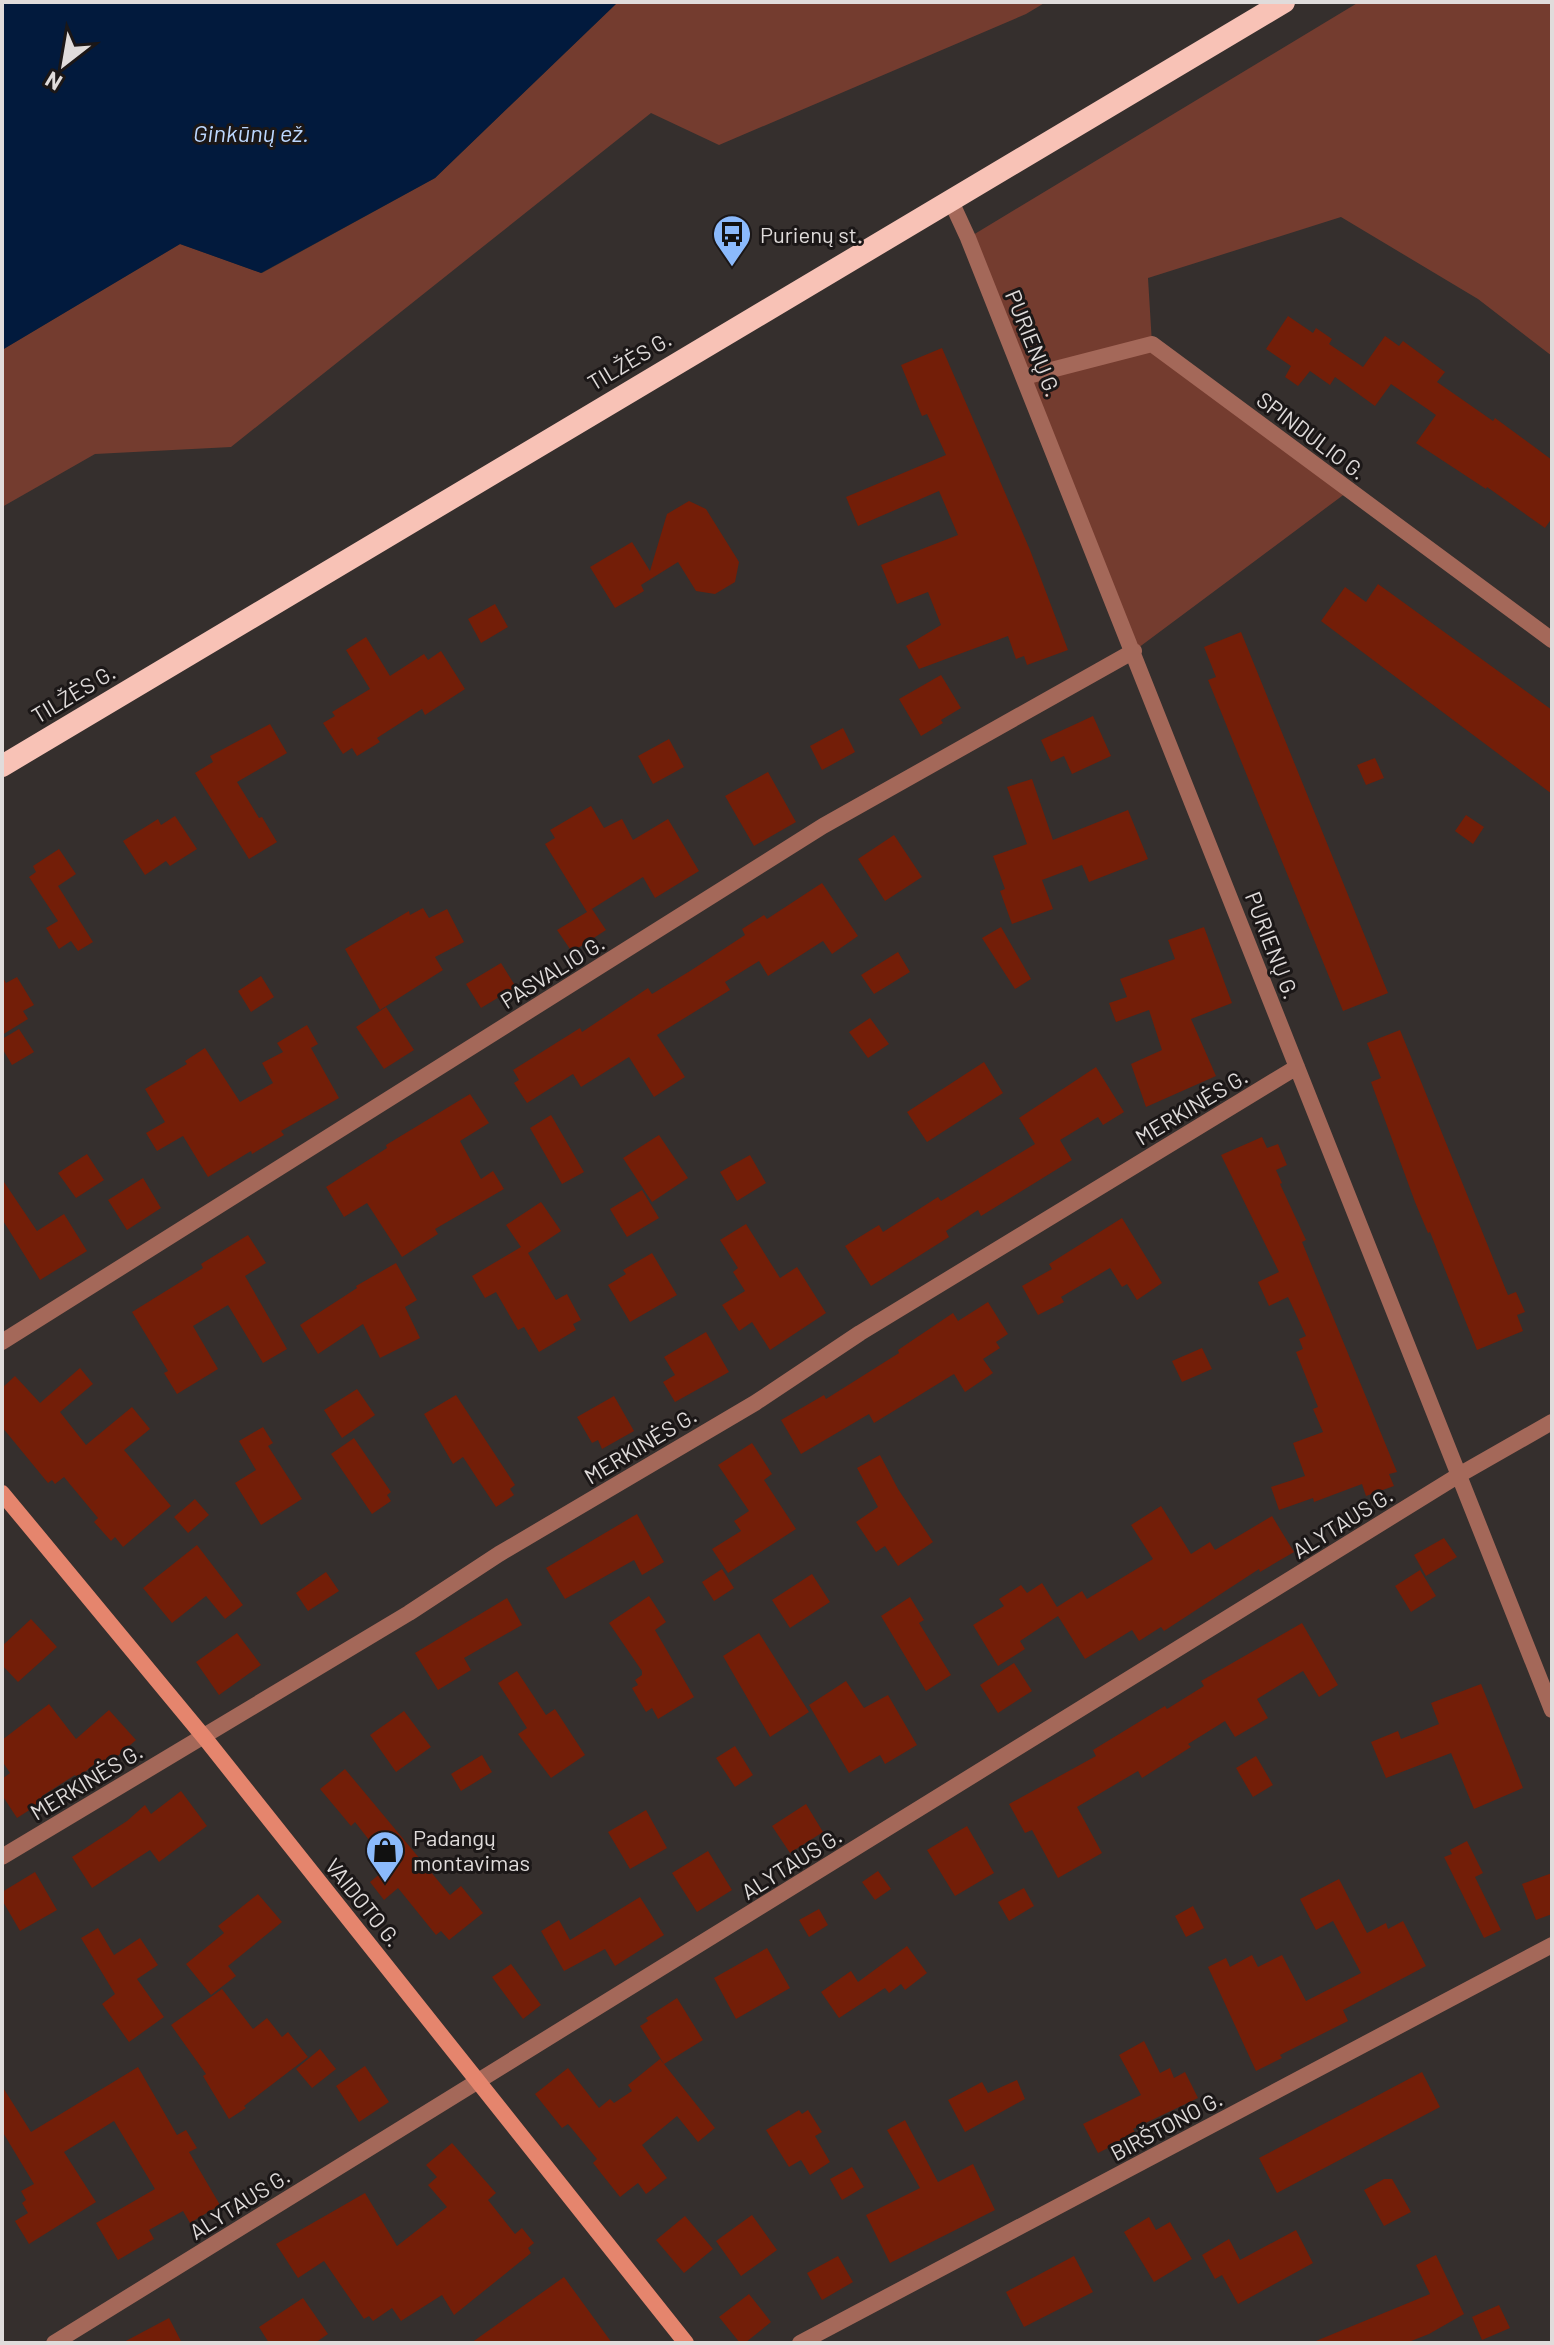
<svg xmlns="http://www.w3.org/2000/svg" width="1554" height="2345" font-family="Barlow,sans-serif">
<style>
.green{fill:#743c2f}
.water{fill:#021a3d}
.building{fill:#731e08}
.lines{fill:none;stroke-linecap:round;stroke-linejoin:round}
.minor{stroke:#a46859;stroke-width:16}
.secondary{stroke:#e5856d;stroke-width:16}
.trunk{stroke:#f8c2b6;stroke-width:22}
.labels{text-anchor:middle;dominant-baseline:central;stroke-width:6;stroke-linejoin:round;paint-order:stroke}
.poi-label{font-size:22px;fill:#e0dcdb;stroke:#1b1717;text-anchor:start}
.street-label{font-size:22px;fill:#e0dcdb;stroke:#1b1717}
.water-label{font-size:24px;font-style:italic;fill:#bcd7fe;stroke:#1b1717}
</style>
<rect width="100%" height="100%" fill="#352f2d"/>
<path class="green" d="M618,2H1046L1026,14L719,145L651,113L231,447L95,454L2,507V350L180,244L262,273L435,178Z
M1359,2H1552V356L1478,299L1341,217L1148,278L1152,344L1350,490L1134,651L968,238Z"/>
<path class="water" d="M2,2H618L435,178L261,273L180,244L2,350Z"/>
<path class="building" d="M1288,316L1313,333L1316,328L1332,339L1329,344L1363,367L1385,336L1399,346L1403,341L1445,372L1437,382L1493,421L1495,418L1552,460V518L1545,528L1487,487L1486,489L1416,443L1436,415L1391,384L1375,406L1335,377L1330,385L1310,371L1298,386L1285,377L1291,366L1266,349Z
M942,348L1030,550L1068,650L1027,665L1024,656L1016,659L1008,636L919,669L906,646L941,625L928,592L897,604L881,565L958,535L939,491L858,526L846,497L946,455L927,414L922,416L901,365Z
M689,501L706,509L739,562L735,582L715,594L696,591L678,562L641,585L644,591L615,608L590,567L632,542L650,571L667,514Z
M1378,584L1552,710V794L1321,621L1345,587L1366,602Z
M495,604L508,627L481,643L468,619Z
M1241,632L1388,993L1343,1011L1208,680L1216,677L1204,647Z
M366,637L390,676L424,654L428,660L441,651L465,689L425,715L422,709L377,738L380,742L357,756L352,748L343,754L323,723L335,716L332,712L370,689L346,650Z
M941,675L961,708L941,720L943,723L921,736L899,699Z
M1093,716L1111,756L1072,774L1064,756L1051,762L1041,740Z
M270,724L287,753L237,782L259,818L262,817L277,842L249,859L195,773L213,762L210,756Z
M843,728L855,752L822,770L810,746Z
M669,739L684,767L653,784L638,756Z
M1375,758L1384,778L1366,785L1357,765Z
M768,772L796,822L754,846L725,796Z
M1032,779L1053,840L1128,810L1148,859L1089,882L1082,865L1042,880L1053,909L1012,924L1000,891L1005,889L993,856L1027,844L1007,787Z
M591,806L604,828L622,819L633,840L668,819L699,871L655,898L643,877L587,912L545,844L555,838L550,830Z
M1466,815L1484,827L1473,844L1455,831Z
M175,816L197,849L170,866L166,861L145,875L123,841L158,819L161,825Z
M894,835L922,877L885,901L858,859Z
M59,849L76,874L58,886L93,942L78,951L71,941L59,949L46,928L58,921L29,877L36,872L33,866Z
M822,883L858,936L832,954L823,941L768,976L759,961L725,982L730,990L657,1035L685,1077L654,1097L629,1057L581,1087L573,1074L527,1103L514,1083L519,1080L513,1070L580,1028L582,1032L648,988L652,994L690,971L745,935L742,929L764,915L767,919Z
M423,908L429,918L447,909L464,942L435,957L443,970L380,1010L345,949L409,911L410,915Z
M592,909L606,930L572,952L557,930Z
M1001,927L1031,979L1015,989L982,938Z
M1204,927L1232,1003L1191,1019L1216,1076L1146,1107L1131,1064L1162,1050L1149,1010L1116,1022L1109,1003L1127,997L1120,979L1175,959L1168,940Z
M898,952L910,972L874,994L861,975Z
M501,963L516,987L481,1008L466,984Z
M2,976L6,983L17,977L34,1005L23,1011L28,1019L2,1035Z
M261,976L274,997L251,1012L238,991Z
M386,1007L414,1050L384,1069L356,1027Z
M870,1018L889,1044L868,1058L849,1032Z
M307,1025L318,1044L311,1048L339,1098L281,1131L284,1135L252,1154L251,1151L208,1177L183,1136L157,1151L146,1133L165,1122L145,1089L187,1064L185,1061L205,1048L240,1102L273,1083L262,1063L283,1052L277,1043Z
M19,1029L34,1052L12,1065L2,1048V1039Z
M1400,1030L1508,1295L1516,1292L1525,1312L1517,1315L1523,1331L1477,1350L1430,1232L1428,1233L1415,1202L1371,1082L1381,1078L1367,1043Z
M984,1062L1003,1093L927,1142L907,1112Z
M1096,1067L1124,1112L1103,1125L1098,1117L1060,1140L1072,1160L981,1216L978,1210L946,1231L949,1237L871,1286L845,1246L879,1225L883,1232L938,1197L941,1201L1035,1144L1019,1118Z
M470,1094L489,1123L460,1141L481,1179L493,1171L504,1189L435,1229L438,1234L402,1257L367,1203L344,1217L326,1187L387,1148L386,1145Z
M551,1115L584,1172L562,1184L530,1128Z
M659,1135L688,1178L652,1202L623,1158Z
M1262,1137L1267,1148L1278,1144L1287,1165L1276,1170L1282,1183L1280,1184L1306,1240L1302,1242L1397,1472L1389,1474L1394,1486L1366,1496L1362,1484L1314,1502L1313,1498L1279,1510L1271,1487L1305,1476L1293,1443L1323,1432L1313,1409L1318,1407L1296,1352L1303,1349L1299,1339L1306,1336L1288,1297L1269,1306L1258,1282L1279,1272L1221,1155Z
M87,1154L104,1180L76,1198L58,1173Z
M750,1155L766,1183L737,1201L720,1172Z
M143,1178L161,1208L127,1230L108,1200Z
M2,1179L37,1231L64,1214L87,1251L40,1280L2,1219Z
M642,1190L659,1218L627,1237L610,1209Z
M541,1202L561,1231L528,1253L556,1300L567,1294L581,1320L573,1324L576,1330L539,1352L524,1327L518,1330L496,1292L485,1298L472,1276L521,1247L506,1225Z
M1122,1218L1162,1283L1137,1300L1127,1284L1122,1287L1110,1268L1061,1297L1064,1302L1038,1315L1022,1286L1052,1269L1049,1264Z
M746,1224L780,1278L797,1267L826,1313L770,1350L752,1322L739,1331L722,1305L745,1291L733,1272L738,1268L720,1240Z
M248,1235L266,1263L245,1276L287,1349L263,1363L228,1305L193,1326L218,1369L177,1394L164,1373L168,1371L132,1312L203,1268L201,1264Z
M652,1253L677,1295L630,1322L608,1285L626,1274L623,1270Z
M396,1263L417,1300L405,1307L420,1338L380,1358L363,1324L318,1354L300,1325L357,1288L356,1286Z
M988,1302L1008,1334L996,1342L1000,1348L983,1359L993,1373L965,1392L954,1374L874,1423L869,1414L801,1454L781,1420L824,1395L826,1399L899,1353L898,1350L953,1313L958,1321Z
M706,1332L729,1372L675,1402L663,1382L675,1375L664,1357Z
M1202,1348L1212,1369L1182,1382L1172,1361Z
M80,1368L93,1384L60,1412L86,1445L132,1407L150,1429L124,1450L171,1506L123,1547L115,1537L111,1541L94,1522L98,1518L64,1477L55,1484L52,1480L48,1483L2,1427V1388L15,1376L40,1403Z
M357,1389L375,1415L342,1438L324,1410Z
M456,1395L515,1485L510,1489L514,1495L496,1507L463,1457L453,1464L424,1414Z
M614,1396L634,1431L602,1449L598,1440L592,1443L577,1417Z
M263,1427L273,1443L268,1446L302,1499L261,1525L235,1483L256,1470L239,1441Z
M354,1438L391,1492L387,1495L391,1501L372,1514L331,1454Z
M752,1443L772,1474L764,1480L796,1529L728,1573L712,1549L741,1531L734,1521L749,1511L718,1465Z
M880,1455L898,1489L933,1542L898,1566L885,1546L876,1552L856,1522L878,1507L857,1468Z
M195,1499L209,1515L188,1533L174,1517Z
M1161,1506L1191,1554L1210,1542L1215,1550L1272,1516L1294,1552L1260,1572L1259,1569L1164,1631L1161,1627L1139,1641L1132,1630L1085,1659L1058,1616L1020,1641L1025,1649L998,1666L973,1625L1004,1606L999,1599L1021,1585L1027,1593L1042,1583L1057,1607L1082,1591L1087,1599L1153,1559L1131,1525Z
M637,1514L664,1562L642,1575L634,1560L565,1599L546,1568Z
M1444,1538L1457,1557L1426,1576L1414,1555Z
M197,1545L243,1605L225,1619L206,1596L172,1623L143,1588Z
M722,1569L734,1588L714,1601L702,1582Z
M1420,1570L1436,1596L1411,1612L1395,1586Z
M326,1572L339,1591L308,1611L296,1593Z
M812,1574L830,1602L790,1628L772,1600Z
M649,1596L666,1622L655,1630L694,1697L658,1719L652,1708L646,1712L632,1688L638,1685L635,1680L642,1675V1671L609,1623Z
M910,1597L924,1620L919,1623L951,1675L926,1691L881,1616Z
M507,1598L522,1625L464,1658L471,1670L438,1690L415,1653Z
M31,1619L57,1647L18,1682L2,1665V1646Z
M1302,1623L1338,1685L1319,1697L1303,1671L1257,1699L1268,1718L1235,1737L1225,1721L1188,1744L1191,1747L1142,1778L1138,1771L1077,1807L1102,1853L1058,1878L1032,1830L1025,1833L1009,1804L1096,1756L1093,1750L1165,1706L1167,1709L1204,1686L1201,1681Z
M237,1633L261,1665L219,1695L196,1662Z
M759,1633L809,1712L770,1737L723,1656Z
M1014,1663L1032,1691L998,1713L980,1685Z
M517,1671L546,1715L555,1709L585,1755L551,1778L518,1734L527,1728L498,1683Z
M846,1681L864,1708L888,1695L917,1745L885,1764L880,1755L849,1773L809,1705Z
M1481,1684L1523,1788L1474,1809L1451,1753L1386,1778L1371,1742L1398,1731L1401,1739L1439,1724L1431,1703Z
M49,1704L76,1739L109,1710L136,1740L105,1767L99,1760L78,1778L75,1775L42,1796L45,1800L17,1818L2,1795V1779L10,1773L2,1761V1740Z
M404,1711L431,1747L396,1772L370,1735Z
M735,1746L753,1775L735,1787L716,1758Z
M482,1755L492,1772L461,1791L451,1774Z
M1256,1756L1273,1785L1253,1797L1236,1768Z
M345,1769L450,1895L461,1886L483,1913L449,1940L441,1931L436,1935L398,1888L384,1900L370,1882L386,1869L377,1857L380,1854L355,1822L351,1826L320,1789Z
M181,1791L207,1826L159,1862L150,1850L92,1888L72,1857L127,1821L145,1805L151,1814Z
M806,1804L823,1832L790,1853L772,1826Z
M646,1810L667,1848L630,1869L608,1832Z
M967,1826L994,1873L955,1896L927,1850Z
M1467,1841L1483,1873L1475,1877L1501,1930L1484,1938L1444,1857L1452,1854L1450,1850Z
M708,1851L732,1890L697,1912L672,1873Z
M878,1871L891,1889L875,1900L862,1882Z
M35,1872L57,1910L20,1931L2,1900V1892Z
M1552,1873V1914L1536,1920L1522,1884Z
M1339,1879L1367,1933L1386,1923L1388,1929L1403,1921L1426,1966L1343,2010L1348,2021L1280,2055L1282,2058L1256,2071L1208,1967L1226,1958L1230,1967L1252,1955L1258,1967L1282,1955L1306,2001L1361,1973L1333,1921L1316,1930L1300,1899Z
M1024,1888L1034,1906L1009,1921L998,1902Z
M258,1894L282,1922L228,1966L236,1976L211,1995L186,1964L224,1933L218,1926Z
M640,1897L664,1935L615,1966L605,1949L564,1971L541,1931L559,1920L570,1940Z
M1193,1906L1204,1928L1186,1937L1175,1916Z
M819,1909L828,1925L809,1937L799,1920Z
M98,1928L114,1955L140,1938L158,1965L137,1979L164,2017L129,2042L102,2004L115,1994L81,1938Z
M907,1946L927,1973L905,1990L901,1984L889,1993L885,1988L839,2018L821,1992L851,1971L858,1982Z
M767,1948L790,1988L736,2019L714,1978Z
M511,1964L541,2005L523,2019L492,1977Z
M222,1989L253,2029L267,2018L282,2037L288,2032L308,2057L244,2106L246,2108L229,2119L203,2076L206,2074L171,2025Z
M677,1998L703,2040L664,2064L640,2026L648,2021L646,2018Z
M1144,2041L1160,2073L1170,2068L1174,2078L1185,2072L1198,2098L1133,2129L1136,2134L1098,2153L1083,2124L1141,2095L1119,2055Z
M320,2049L336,2069L312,2088L296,2069Z
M660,2059L715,2128L698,2142L677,2116L642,2145L667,2178L646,2194L638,2183L620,2197L593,2163L597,2159L568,2124L562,2128L535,2094L568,2068L599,2108L610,2099L614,2103L632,2091L628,2085Z
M365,2066L389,2102L359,2122L336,2086Z
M138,2067L177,2135L186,2130L197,2148L189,2152L220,2205L190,2223L183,2211L149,2230L154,2239L118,2260L96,2223L155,2189L114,2121L64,2152L96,2202L29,2244L15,2221L28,2213L22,2203L26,2200L21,2191L34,2184L2,2131V2086L31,2132Z
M1422,2072L1440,2107L1277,2193L1259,2158Z
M1017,2080L1025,2099L965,2132L948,2100L982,2082L988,2093Z
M799,2110L802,2114L808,2110L822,2132L815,2136L830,2162L810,2175L801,2160L789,2167L766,2130Z
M905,2120L938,2182L973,2164L995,2210L890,2263L866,2215L920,2188L887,2130Z
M452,2143L496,2193L488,2200L515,2234L522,2228L534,2243L528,2248L531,2253L454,2315L442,2295L401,2321L392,2308L373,2321L369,2316L364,2319L324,2261L298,2278L276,2244L365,2193L397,2246L447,2207L428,2185L437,2177L426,2165Z
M852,2167L864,2187L842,2200L830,2179Z
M1384,2179H1392L1411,2212L1384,2226L1364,2190Z
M752,2215L777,2250L741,2276L716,2241Z
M685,2216L713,2249L684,2273L656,2240Z
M1149,2217L1156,2230L1170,2222L1192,2259L1154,2282L1124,2232Z
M1296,2230L1313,2263L1238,2304L1222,2275L1215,2279L1202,2255L1229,2239L1240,2260Z
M1436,2255L1464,2314L1429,2334L1406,2343H1311L1430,2294L1416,2265Z
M838,2256L853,2282L822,2300L807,2273Z
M1074,2256L1093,2292L1024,2327L1006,2292Z
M564,2277L612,2343H471Z
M749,2294L771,2322L745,2343H740L719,2317Z
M303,2298L328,2334L315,2343H269L259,2327Z
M1499,2305L1510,2328L1482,2340L1472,2317Z
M169,2318L182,2343H122Z"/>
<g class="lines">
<path class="minor" d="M950,199L968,238L1552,1710
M1024,377L1152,344L1552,640
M2,1342L823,826L1134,651
M2,1857L409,1613L499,1554L755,1403L860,1333L1297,1067
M54,2343L1459,1475L1552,1422
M800,2343L1552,1945"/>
<path class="secondary" d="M2,1493L204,1737L686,2343"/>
<path class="trunk" d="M2,766L1284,2"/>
</g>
<defs>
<symbol id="bus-pin" viewBox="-11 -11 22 30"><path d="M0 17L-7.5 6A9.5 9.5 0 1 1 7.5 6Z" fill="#8bbafc" stroke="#1b1717"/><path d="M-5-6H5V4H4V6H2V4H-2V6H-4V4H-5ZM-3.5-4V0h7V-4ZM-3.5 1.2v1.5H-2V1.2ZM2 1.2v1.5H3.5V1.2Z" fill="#111"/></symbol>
<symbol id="shop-pin" viewBox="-11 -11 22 30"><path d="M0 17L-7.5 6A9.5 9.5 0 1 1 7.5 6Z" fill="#8bbafc" stroke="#1b1717"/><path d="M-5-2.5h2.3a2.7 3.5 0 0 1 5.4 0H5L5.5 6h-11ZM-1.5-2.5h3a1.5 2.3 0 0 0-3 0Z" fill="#111"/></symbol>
</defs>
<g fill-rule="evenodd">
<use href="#bus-pin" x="710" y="212" width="44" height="60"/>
<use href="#shop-pin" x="363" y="1828" width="44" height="60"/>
</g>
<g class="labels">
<g class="poi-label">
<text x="760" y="234">Purienų st.</text>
<text x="413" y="1837">Padangų<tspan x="413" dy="25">montavimas</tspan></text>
</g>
<g class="street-label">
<text transform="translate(1034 343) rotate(68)">PURIENŲ G.</text>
<text transform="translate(629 360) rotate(-31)">TILŽĖS G.</text>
<text transform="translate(1312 435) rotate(37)">SPINDULIO G.</text>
<text transform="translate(73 693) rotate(-31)">TILŽĖS G.</text>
<text transform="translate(1273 945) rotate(69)">PURIENŲ G.</text>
<text transform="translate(552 971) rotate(-32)">PASVALIO G.</text>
<text transform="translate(1191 1106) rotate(-31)">MERKINĖS G.</text>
<text transform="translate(640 1445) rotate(-31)">MERKINĖS G.</text>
<text transform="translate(1342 1522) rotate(-32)">ALYTAUS G.</text>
<text transform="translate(86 1781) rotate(-31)">MERKINĖS G.</text>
<text transform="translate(791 1863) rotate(-32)">ALYTAUS G.</text>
<text transform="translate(364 1902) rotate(51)">VAIDOTO G.</text>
<text transform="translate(1166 2125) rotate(-28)">BIRŠTONO G.</text>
<text transform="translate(239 2203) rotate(-32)">ALYTAUS G.</text>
</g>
<g class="water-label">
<text x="251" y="132">Ginkūnų ež.</text>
</g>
</g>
<rect width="1554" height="2345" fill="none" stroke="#e0dcdb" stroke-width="8"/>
<g transform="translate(64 64) rotate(211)" stroke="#1b1717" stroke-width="6" paint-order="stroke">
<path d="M0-6L14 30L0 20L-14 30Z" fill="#e0dcdb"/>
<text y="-12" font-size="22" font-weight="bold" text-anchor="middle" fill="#e0dcdb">N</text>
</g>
</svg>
